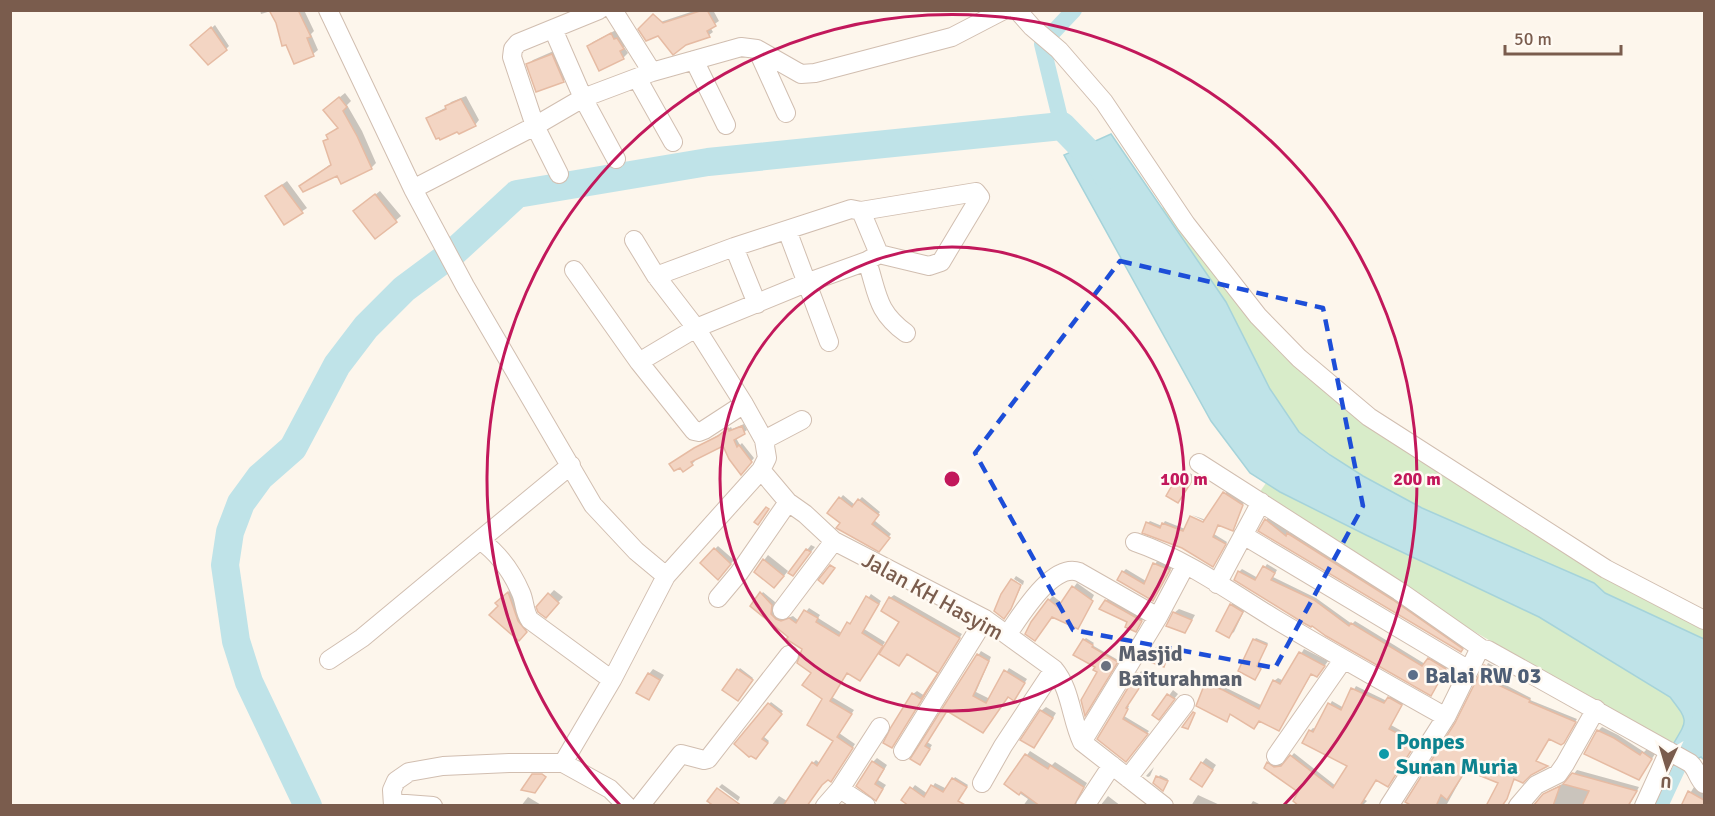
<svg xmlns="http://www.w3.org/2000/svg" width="1715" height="816" font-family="Signika,sans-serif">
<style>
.green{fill:#d8ecc9}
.water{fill:#bfe3e8;stroke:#a5d3da;stroke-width:1.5}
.shadow{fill:#0003}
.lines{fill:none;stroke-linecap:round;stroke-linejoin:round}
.canal{stroke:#bfe3e8;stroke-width:16}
.river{stroke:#bfe3e8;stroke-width:28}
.building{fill:#f3d5c3;stroke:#e6bba3;stroke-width:1.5}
.minor-casing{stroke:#d1beb0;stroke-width:20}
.minor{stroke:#fff;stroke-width:18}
.marked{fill:none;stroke:#1d4ed8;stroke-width:4.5;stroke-dasharray:12 8;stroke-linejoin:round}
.ring{fill:none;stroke:#c2185b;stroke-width:3}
.worship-dot{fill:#6b7280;stroke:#fffaf3;stroke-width:2}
.service-dot{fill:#5c6f8a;stroke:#fffaf3;stroke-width:2}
.culture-dot{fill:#0f9aa8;stroke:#fffaf3;stroke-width:2}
.labels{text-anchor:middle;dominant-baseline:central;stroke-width:5;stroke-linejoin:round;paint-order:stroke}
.street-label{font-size:22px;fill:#7a5c4d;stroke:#fffaf3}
.worship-label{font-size:22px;font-weight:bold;fill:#5b616d;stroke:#fffaf3;text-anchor:start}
.service-label{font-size:22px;font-weight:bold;fill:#4e5e75;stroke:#fffaf3;text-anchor:start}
.culture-label{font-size:22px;font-weight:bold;fill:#0d838f;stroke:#fffaf3;text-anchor:start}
.centre{fill:#c2185b;stroke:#fffaf3;stroke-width:3}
.ring-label{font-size:18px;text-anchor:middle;font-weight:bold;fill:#c2185b;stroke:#fffaf3;stroke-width:5;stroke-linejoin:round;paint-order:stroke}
</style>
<rect width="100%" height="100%" fill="#fdf6ec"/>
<path class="green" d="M1166,205L1339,400L1704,623V639L1605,593L1594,583L1422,508L1363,476L1330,455L1299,432L1270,389L1226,302L1162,208Z
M1266,483L1280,492L1539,617L1670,697C1689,722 1688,719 1672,746L1444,614L1255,499Z"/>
<path class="water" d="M1111,134L1226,302L1270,389L1299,432L1330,455L1363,476L1422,508L1594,583L1605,593L1704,639V760L1701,757L1695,760L1672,746C1688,719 1689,722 1670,697L1539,617L1366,535L1280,492L1250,473L1211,421L1064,155Z"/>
<path class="shadow" d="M260,10H304L314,31L311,34L318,50L313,54L277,22L271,11L261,14Z
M697,10H713L719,21L710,27L713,32L709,35L658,34L645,27Z
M215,25L229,46L226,49L192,45Z
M616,30L628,43L624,47L628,53L623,58L588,46L593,42Z
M556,50L567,76L563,81L528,65L533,60Z
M345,93L351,101L347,105L362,131L376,163L371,168L338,174L301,186L332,163L325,142L329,138L328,135L339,127L330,105Z
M466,96L479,120L475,125L458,130L428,119L433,114L447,107L451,102Z
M287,181L307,208L284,223L267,196Z
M380,191L401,216L376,237L360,207Z
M744,424L747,430L736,438L740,445L742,443L754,458L742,473L724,444L693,460L695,461L692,464L674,462L731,427L732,429Z
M1184,470L1195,476L1178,502L1180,474Z
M1227,491L1244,502L1235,527L1232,529L1219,524L1214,534L1227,542L1215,563L1148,523L1150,521L1162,526L1165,521L1185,529L1210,526L1211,524L1192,515L1206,520Z
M843,495L855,505L862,497L880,512L874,520L891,534L881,547L829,513Z
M1269,516L1290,533L1292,531L1396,598L1465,646L1461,650L1260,530Z
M811,545L815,547L793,574L790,572Z
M718,546L734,560L722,574L702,562Z
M768,555L788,571L779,582L756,571Z
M1157,561L1172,567L1153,600L1123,572L1126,569L1146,581Z
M1267,564L1277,570L1273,577L1316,598L1352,624L1355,621L1425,664L1432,657L1447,666L1434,691L1239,572L1242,569L1258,578Z
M1016,576L1024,581L1023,585L1014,579Z
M1012,581L1021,587L1008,614Z
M1077,583L1094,595L1078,627L1053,615L1049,600L1053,596L1062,603Z
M511,590L529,627L519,639L497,603Z
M554,590L563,597L550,611L538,607Z
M763,592L775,602L774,610L778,616L785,619L793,616L799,621L809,608L820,615L818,618L842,633L849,623L853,621L871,594L881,601L864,629L885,642L863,676L848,672L832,697L854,710L839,733L855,744L834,777L828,778L797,806H771L779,796L787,801L813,763L816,760L821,764L835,741L824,699L803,648L752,606Z
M894,595L962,634L939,672L908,652L901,622L890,598Z
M1108,599L1143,619L1137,628L1106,601Z
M1236,600L1246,607L1234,632L1229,636L1231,605Z
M1179,609L1195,615L1185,632L1174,613Z
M1086,638L1094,643L1092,645L1118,660L1086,713L1099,672L1084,640Z
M1256,638L1268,643L1257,664L1262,666L1256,677L1254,640Z
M1158,645L1172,650L1168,661L1163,665L1153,650Z
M1304,649L1328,661L1321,671L1312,673L1279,730L1260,720L1254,727L1232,713L1226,720L1206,684L1210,680L1263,706L1274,681L1278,678L1284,681Z
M981,651L991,657L976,692L990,699L1009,668L1027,679L1017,695L1009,696L987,727L948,709L927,742L932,745L923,760L912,759Z
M1488,663L1504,671L1500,682L1531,698L1530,700L1577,719L1563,741L1549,738L1500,782L1467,768L1447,804L1450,806H1411L1457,724Z
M740,668L753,678L739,697L724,689Z
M653,669L664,675L649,699V674Z
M1141,671L1146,674L1142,683L1127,705L1129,706L1124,716L1149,731L1128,758L1099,739Z
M1356,686L1387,701L1392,695L1404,702L1391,725L1414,738L1384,778H1377L1364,799L1367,801L1362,806H1302L1300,792L1268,763L1271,761L1278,765L1285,764L1294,753L1336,786L1349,766L1310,731L1313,728L1316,729L1332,701L1344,708Z
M1173,690L1178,694L1163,713L1155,715Z
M917,691L925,696L892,746L913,694Z
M771,702L783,711L763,736L769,741L756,757L736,744Z
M1046,707L1056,713L1038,742L1041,711Z
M1602,727L1618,735L1644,752L1647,749L1655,754L1639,778L1598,731Z
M1030,751L1052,765L1055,762L1087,783L1077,800L1078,806H1023L1028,799L1006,784Z
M877,758L887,765L878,780L886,785L876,799L873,762Z
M1206,758L1216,765L1206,780L1202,763Z
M1154,767L1150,776L1148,777L1146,776Z
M1577,770L1639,787L1629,806H1536L1549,791L1568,781Z
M1160,775L1168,779L1164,787L1155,783Z
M955,777L968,785L960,796L939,806H904L906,802L903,800L915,785L928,794L935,783L947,789Z
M722,784L740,797L738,801L719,787Z
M1694,787L1704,793V806H1682Z
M1198,795L1222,806H1191Z
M1108,796L1121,806H1100Z
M528,797L543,806H521Z
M1253,801L1263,806H1250Z"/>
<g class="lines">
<path class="canal" d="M1062,126L1042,44L1074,10
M1660,806L1704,711"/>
<path class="river" d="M308,806L249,682L236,641L225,565L230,532L241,503L260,477L293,448L337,365L366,327L404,289L455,251L517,194L708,162L1062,126L1103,168L1107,175"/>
</g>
<path class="building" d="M269,10H298L311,37L307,38L314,56L294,64L286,45L282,46L276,23Z
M703,10H707L716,26L707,31L710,37L686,45L673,55L658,36L646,41L638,29L653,14L663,23Z
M211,27L227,50L208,65L190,45Z
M611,33L614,39L617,38L624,49L620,51L624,59L599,71L587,46Z
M552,54L564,82L536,92L526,64Z
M339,97L347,107L343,111L357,136L372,169L341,184L337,176L303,192L299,186L331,165L323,141L328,139L326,135L338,128L323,110Z
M461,99L476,126L459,134L457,132L440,140L439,138L436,139L426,118L446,109L445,106Z
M282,185L303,213L284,225L265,196Z
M375,194L397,222L375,239L353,211Z
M742,426L745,434L734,440L737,447L739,445L752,462L741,475L729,459L723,446L691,462L693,465L683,472L680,468L674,471L669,464L694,448L718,436L728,428L729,431Z
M1179,473L1192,481L1178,503L1166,496Z
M1223,492L1243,505L1233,531L1218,525L1213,537L1226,544L1213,567L1182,548L1142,533L1146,522L1160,528L1162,523L1183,531L1190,516L1203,522Z
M839,497L852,507L858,499L879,515L872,524L890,538L879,552L836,528L840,523L827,513Z
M766,507L769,509L758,525L754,522Z
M1265,519L1286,536L1287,533L1393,600L1463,649L1461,652L1258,531Z
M714,548L731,564L718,580L700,563Z
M806,549L811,552L793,576L788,573Z
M763,559L784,576L774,588L754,572Z
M1153,563L1170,570L1153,601L1117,580L1122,571L1144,584Z
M830,565L835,568L823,584L818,580Z
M1263,566L1275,573L1271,580L1314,600L1349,626L1351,623L1422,666L1428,658L1446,669L1431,696L1326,636L1312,626L1311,627L1302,622L1234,580L1238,571L1255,580Z
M1011,579L1021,585L1011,609L1004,619L994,611L1001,594Z
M1072,586L1093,601L1078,629L1052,617L1035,641L1025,634L1031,622L1048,599L1058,607Z
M508,592L518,621L527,632L519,641L489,615L498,606L495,603Z
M760,592L772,605L771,614L776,619L781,621L789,618L796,623L804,610L818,618L816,622L839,636L847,622L850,624L866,596L879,604L862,633L883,646L860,681L847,673L830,701L852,714L837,737L853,748L831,782L828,780L822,785L807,806H783L812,762L817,766L833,741L807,725L822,699L802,685L811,673L797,663L802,649L786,639L788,637L750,606Z
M548,593L559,603L546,618L538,612L536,607Z
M889,597L960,638L892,748L883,743L891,727L912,693L921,699L938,673L907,654L899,666L879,654L899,622L881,611Z
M1105,600L1142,621L1136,632L1125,627L1127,622L1099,609Z
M1230,604L1243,612L1229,638L1216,631Z
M1173,612L1192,620L1185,633L1166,626Z
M1083,639L1093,645L1092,647L1118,662L1085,716L1081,700L1097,672L1093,670L1095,667L1073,655Z
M1253,639L1267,645L1257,666L1261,669L1255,680L1238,671Z
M1152,649L1168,655L1164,667L1145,660Z
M1299,652L1325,666L1317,677L1311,674L1279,731L1259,721L1254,729L1230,714L1227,722L1196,706L1205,683L1223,690L1259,709L1273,680L1280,684Z
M977,654L989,661L973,696L986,703L1004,670L1025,683L1014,701L1008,697L983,733L947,711L925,746L930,749L920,765L910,759Z
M1484,665L1503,673L1498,685L1530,700L1529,702L1576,722L1564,743L1561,745L1549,739L1536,761L1548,766L1531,775L1523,783L1514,779L1507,799L1502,806H1486L1498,783L1466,770L1447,800L1441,795L1436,806H1412L1405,802L1455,723Z
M737,669L753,680L738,701L722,690Z
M648,673L660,680L649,700L636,693Z
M1137,673L1144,677L1140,687L1126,708L1128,709L1123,719L1148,734L1126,762L1097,739Z
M1351,688L1384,703L1388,697L1402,705L1389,729L1416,743L1388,787L1376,780L1360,806H1299L1293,801L1298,792L1264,768L1267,762L1274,767L1281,766L1290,755L1333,788L1347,766L1302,743L1309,730L1313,732L1328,703L1341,710Z
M1167,694L1175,699L1159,720L1152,715Z
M768,703L782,714L762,739L768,743L756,759L751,756L749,757L734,744Z
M1040,710L1053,718L1034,748L1020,740Z
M1193,712L1195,713L1188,729L1182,727Z
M1597,730L1614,738L1640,755L1642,752L1652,759L1639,780L1584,754Z
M1025,754L1048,769L1050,765L1084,787L1074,806H1040L1021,792L1019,795L1004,784Z
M872,761L884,769L875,784L883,789L876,801L856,786Z
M1201,762L1213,770L1202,787L1190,779Z
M1572,773L1637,791L1628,806H1582L1589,791L1563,784Z
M532,774H542L546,777L535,793L521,790Z
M1156,776L1168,781L1163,791L1153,783Z
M952,778L967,787L958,801L967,806H909L901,800L910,787L924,797L931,785L943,792Z
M1560,786L1553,806H1533L1543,794Z
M717,788L742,806H714L707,801Z
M1688,791L1704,800V806H1681Z"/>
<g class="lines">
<defs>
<path id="minor" d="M328,10L413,189L535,126L583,98L652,72L741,47L757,49L801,74L815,73L952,37L1004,10
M613,10L652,72
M1017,10L1032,27L1059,50L1104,102L1186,224L1258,316L1299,358L1369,417L1606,569L1704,620
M553,29L583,98L616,159
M757,49L786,113
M694,60L726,125
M637,78L673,142
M559,174L535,126L512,57L513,49L518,43L599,10
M413,189L465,286L593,505L636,551L666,576
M787,230L829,342
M734,247L851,209L861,211L879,254
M867,261C878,294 876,311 906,333
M574,270L639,362L694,431L699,432L704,430L744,404
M656,276L734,247L757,304
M639,362L696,328L806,283L867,261L879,254L929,266L941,262L980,197L976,192L861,211
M764,440L802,420
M1199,463L1399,591L1482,649
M761,470L788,502L805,514L834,541L985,619L1054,669C1071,689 1071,719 1082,742L1164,806
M1243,535L1469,670
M480,540L571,465
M1135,542C1185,559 1231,592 1275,619C1332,653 1389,685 1446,717
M1217,584L1261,502
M718,598L739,573L788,502
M782,610L834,541
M1007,635C1020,617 1052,562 1079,572L1158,617
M329,660L362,638L480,540C498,553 512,572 521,593C525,602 524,612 530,620L612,680
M1082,742L1158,617L1185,566
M903,751L985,619
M1276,756L1343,660
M563,763L612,680L666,576L761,470L767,458L764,440L744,404L696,328L656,276L634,240
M1128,778L1185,704
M982,783L1003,746L1054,669
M840,789L866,806
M393,803L433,806
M393,806L392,790L396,781L409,772L443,766L509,763H563L610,789L627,806
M640,806L681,754L704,760L708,759L789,655
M825,806L840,789L880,727
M1085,806L1112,765
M1389,806L1446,717L1478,652L1482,649L1488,650L1690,763C1697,769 1698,779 1704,784
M1518,806L1536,785L1558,774L1565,764L1596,709
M1644,806L1669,751"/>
</defs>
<use href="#minor" class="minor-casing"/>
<use href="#minor" class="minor"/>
</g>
<path class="marked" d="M1120,261L1323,308L1363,506L1275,668L1073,630L975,453Z"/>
<g class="ring">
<circle cx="952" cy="479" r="232"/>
<path d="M620 805A465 465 0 1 1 1284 805"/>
</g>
<circle class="worship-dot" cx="1106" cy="666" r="6"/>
<circle class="service-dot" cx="1413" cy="675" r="6"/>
<circle class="culture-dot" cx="1384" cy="754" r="6"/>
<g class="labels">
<g class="street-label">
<text transform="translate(933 596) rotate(29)">Jalan KH Hasyim</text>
</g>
<g class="worship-label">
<text x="1118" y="653">Masjid<tspan x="1118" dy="25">Baiturahman</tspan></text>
</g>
<g class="service-label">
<text x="1425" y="675">Balai RW 03</text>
</g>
<g class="culture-label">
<text x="1396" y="741">Ponpes<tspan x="1396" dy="25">Sunan Muria</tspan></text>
</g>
</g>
<circle cx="952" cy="479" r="9" class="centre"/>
<g class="ring-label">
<text x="1184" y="485">100 m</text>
<text x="1417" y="485">200 m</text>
</g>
<rect width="1715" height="816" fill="none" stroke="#7a5c4d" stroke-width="24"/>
<g transform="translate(1667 768) rotate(184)" stroke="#fffaf3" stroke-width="4.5" paint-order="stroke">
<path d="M0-4.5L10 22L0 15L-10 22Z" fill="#7a5c4d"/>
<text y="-9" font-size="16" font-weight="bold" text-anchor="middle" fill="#7a5c4d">U</text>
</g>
<path d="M1505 45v9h116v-9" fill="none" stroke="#7a5c4d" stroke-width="3"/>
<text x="1514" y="45" font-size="18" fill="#7a5c4d" stroke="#fffaf3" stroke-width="4.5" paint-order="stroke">50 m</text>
</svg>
